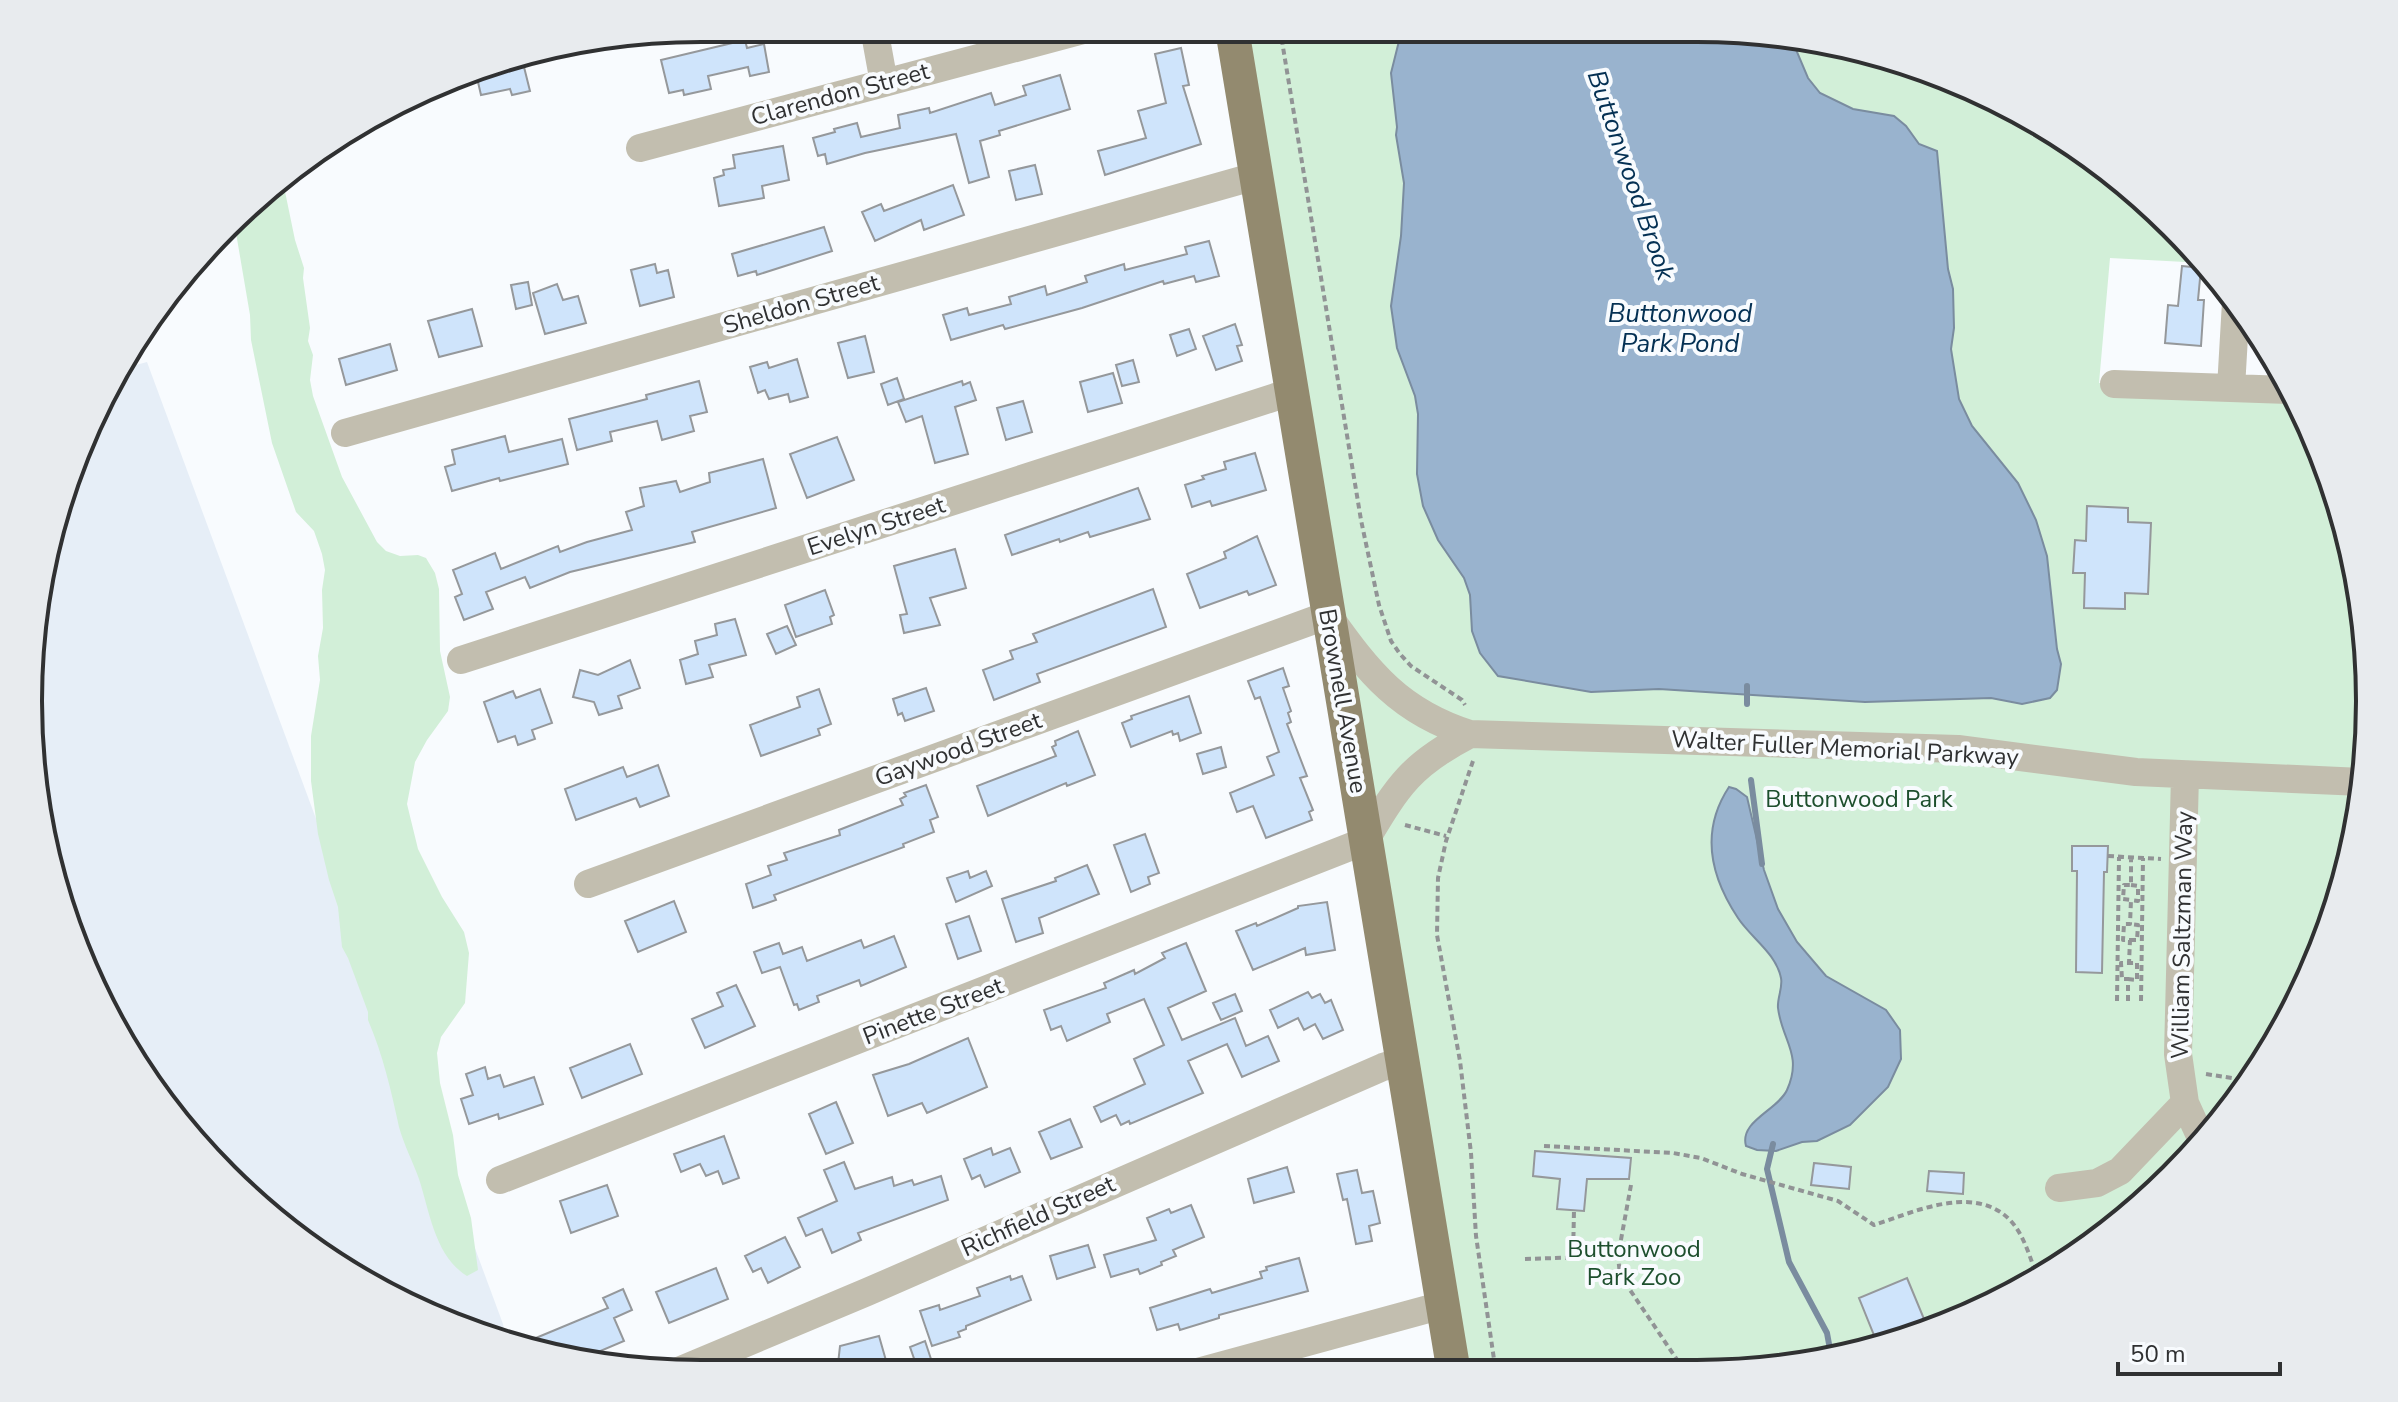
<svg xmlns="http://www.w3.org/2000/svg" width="2398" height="1402" font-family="'Nunito Sans',sans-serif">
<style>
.built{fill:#e6eef7}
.green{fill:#d2efd8}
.water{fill:#99b3ce;stroke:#7a8c9f;stroke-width:2}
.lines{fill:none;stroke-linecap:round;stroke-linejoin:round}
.stream{stroke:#7a8c9f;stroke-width:6}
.building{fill:#cfe4fb;stroke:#95989b;stroke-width:2}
.path{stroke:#919395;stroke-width:4;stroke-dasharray:6 4;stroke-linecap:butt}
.minor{stroke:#c2beaf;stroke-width:28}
.major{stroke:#938a6f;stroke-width:34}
.labels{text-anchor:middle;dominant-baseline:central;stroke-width:8;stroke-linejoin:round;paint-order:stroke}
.street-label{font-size:24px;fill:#303132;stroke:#f8fbfe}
.park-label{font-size:24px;fill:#1d4f2d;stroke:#f8fbfe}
.water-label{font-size:26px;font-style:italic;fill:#043053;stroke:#f8fbfe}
.rim{fill:none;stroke:#303132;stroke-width:4}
</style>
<rect width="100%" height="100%" fill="#f8fbfe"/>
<path class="built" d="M147,362L503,1324L506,1342L484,1338L327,1260L167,1110L64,917L28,701L64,485L121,369Z"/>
<path class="green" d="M1246,29H1741L1914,64L2071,142L2173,225L2204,263L2110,258L2099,383L2231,388L2295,399L2319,444L2357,570L2370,701L2357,833L2319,959L2256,1075L2141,1207L2034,1284L1913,1338L1741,1373H1467Z
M282,177L295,240L304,268L303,278L310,328L308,341L313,355L310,380L313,396L342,477L377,542L386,551L400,556L418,555L426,558L435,573L439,589L440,651L450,697L448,711L427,740L415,762L407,804L418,849L442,897L464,932L469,953L465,1003L441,1037L437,1053L440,1083L453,1135L458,1175L471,1218L478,1270L467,1276C435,1256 430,1213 419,1179C413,1162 404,1145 399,1127C391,1090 383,1055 368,1020V1012L348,958L342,947L338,907L329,880L318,834L311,781V736L320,680L318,656L323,628L322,590L325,570L322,554L314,531L296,512L272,443L251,340L250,315L235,227Z"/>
<path class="water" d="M1402,29H1741L1792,40L1808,78L1820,93L1853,109L1894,116L1906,126L1919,144L1937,151L1948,269L1953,289L1954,328L1951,349L1959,399L1972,426L2018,483L2036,520L2047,556L2057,649L2061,664L2057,690L2050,698L2022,704L1991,698L1865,702L1659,689L1591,692L1498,676L1480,653L1472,631L1470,595L1464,578L1438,540L1423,506L1417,474L1418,414L1415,396L1397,348L1391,306L1401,236L1404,183L1396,135L1397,127L1391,73Z
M1729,787L1736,789L1747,797L1764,870L1778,909L1797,942L1826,976L1886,1010L1900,1030L1901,1059L1888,1087L1850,1125L1817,1141L1802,1142L1776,1151L1757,1150L1746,1146C1739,1121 1778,1110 1787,1090C1803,1054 1782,1041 1778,1008C1777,998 1783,988 1781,978C1776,953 1751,938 1738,918C1710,876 1700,831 1729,787Z"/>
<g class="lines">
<path class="stream" d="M1747,704V686
M1751,780L1762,864
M1773,1144L1767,1169L1789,1262L1827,1333L1831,1355"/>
</g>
<path class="building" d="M745,40L747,48L764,44L769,72L750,76L748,67L708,76L711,89L684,95L683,90L669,93L661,60Z
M1181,48L1189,85L1183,86L1201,144L1105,175L1098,151L1146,138L1138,111L1166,103L1155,54Z
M504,60L507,71L524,67L530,91L512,95L510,89L481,95L475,69L485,64Z
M1060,75L1070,109L999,131L1000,135L980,141L989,177L969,183L956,134L865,153L827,164L825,154L818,156L813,138L835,132L834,129L857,123L861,137L900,128L898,115L929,108L930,113L991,93L995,105L1026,95L1023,86Z
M783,146L789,180L762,186L764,198L719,206L714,178L724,175L723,170L735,168L733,155Z
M1035,165L1042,194L1016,200L1009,171Z
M953,185L964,215L924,230L921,220L875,241L862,212L881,204L884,211Z
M824,227L832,251L757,275L756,271L738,276L732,254Z
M1209,241L1219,276L1196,282L1194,276L1164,284L1163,281L1082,308L1005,329L1003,325L951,340L943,315L967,308L969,315L1011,304L1009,297L1045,286L1047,295L1087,282L1085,276L1124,264L1125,270L1187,254L1185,247Z
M655,264L657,273L668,270L674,297L640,306L631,270Z
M2182,266L2201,268L2198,300H2204L2201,346L2165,343L2168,305L2178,306Z
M528,282L532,305L516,309L511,285Z
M557,284L563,300L578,296L586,323L545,334L533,293Z
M472,309L482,346L439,357L428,321Z
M1235,324L1242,345L1237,346L1242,361L1216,370L1203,336Z
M1189,329L1196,349L1177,356L1170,335Z
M865,336L874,372L848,378L838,343Z
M390,344L397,370L346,385L339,359Z
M797,359L808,397L790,402L788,394L769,399L765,390L758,393L750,367L767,362L769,368Z
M1133,360L1139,382L1122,386L1116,365Z
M1113,373L1122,403L1088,412L1080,382Z
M897,378L904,399L888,405L881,384Z
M699,381L707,412L690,416L694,431L662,440L657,421L610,432L612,441L577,450L569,419L647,399L646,395Z
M962,381L963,385L970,382L976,400L955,407L968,454L935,463L922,416L906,422L898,402Z
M1023,401L1032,432L1006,440L997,408Z
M505,436L509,452L562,439L568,464L500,481L499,478L452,491L445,467L455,464L452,450Z
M837,437L854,480L807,498L790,454Z
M1255,453L1266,490L1212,506L1210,501L1192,507L1185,485L1204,479L1202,476L1226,469L1224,462Z
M763,459L776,508L692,532L695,542L570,572L530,588L525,577L486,592L493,609L464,620L455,597L462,594L453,570L495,553L501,569L558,546L560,552L587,542L632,530L626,512L644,506L640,488L676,481L680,492L710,482L709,473Z
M1138,488L1150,519L1090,537L1088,532L1060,542L1059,539L1012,555L1005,535Z
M2087,506L2128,508V522L2151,523L2148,594L2125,593V609L2084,608L2085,573H2073L2075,540L2086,541Z
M1257,536L1276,585L1249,595L1247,591L1200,608L1187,574L1226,558L1224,552Z
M955,549L966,588L930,598L940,625L904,633L900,615L907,614L894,566Z
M1153,589L1166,627L1037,674L1040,682L994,700L983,670L1013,659L1010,651L1037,642L1033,634Z
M825,590L834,615L830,617L832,624L796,637L785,605Z
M735,619L746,655L709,665L713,677L686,684L680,660L698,654L695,641L717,635L715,624Z
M787,626L796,645L776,654L767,634Z
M630,660L640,688L618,696L622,708L599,715L594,702L573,697L580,670L598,675Z
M1283,668L1289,686L1283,688L1291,711L1288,713L1291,722L1287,724L1307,776L1300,778L1313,810L1309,812L1312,820L1266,838L1253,806L1237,812L1230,793L1274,775L1267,757L1279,752L1260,697L1255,699L1248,681Z
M926,688L934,711L905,721L902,713L898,715L893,699Z
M540,689L552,723L532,730L535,739L518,745L515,736L498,742L484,702L513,691L516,698Z
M819,689L831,724L818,729L820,735L761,756L750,725L800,707L797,697Z
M1189,696L1201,733L1180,741L1178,733L1173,735L1172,731L1131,747L1122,723L1132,719L1131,716Z
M1078,731L1095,775L1067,786L1066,783L988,816L977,786L1056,756L1052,747L1056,745L1055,741Z
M1221,747L1226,767L1203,774L1197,754Z
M658,765L669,796L640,807L636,798L576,820L565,789L623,767L627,777Z
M926,785L938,817L930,820L934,832L903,844L904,847L774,895L776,900L753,908L746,884L771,875L768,866L787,860L784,853L840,835L839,830L903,805L900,799L906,796L904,793Z
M1145,834L1159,873L1148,877L1150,884L1131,892L1114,845Z
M2072,846H2108L2107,872H2104L2102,973L2076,972L2077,871H2072Z
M1087,865L1099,894L1039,918L1043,933L1016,942L1002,899L1056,881L1055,878Z
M968,871L970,878L986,871L992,886L956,902L947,878Z
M674,901L686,932L638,952L625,921Z
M1327,902L1335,950L1306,955L1305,948L1253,970L1236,931L1256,923L1257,926L1298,908V906Z
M969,916L981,951L958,959L946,924Z
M894,936L906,967L861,986L859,980L817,996L819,1002L799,1010L797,1004L794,1005L780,967L762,973L754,952L779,943L783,954L802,947L807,961L861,940L864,948Z
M1186,943L1206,991L1168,1008L1182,1040L1235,1018L1246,1046L1268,1036L1279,1061L1242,1077L1227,1044L1188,1061L1203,1093L1130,1124L1129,1121L1121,1125L1116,1115L1101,1122L1094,1107L1145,1084L1134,1059L1164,1045L1144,999L1107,1014L1110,1022L1067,1041L1061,1026L1051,1030L1044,1010L1106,988L1104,983L1134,970L1135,974L1165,958L1162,953Z
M736,985L755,1026L705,1048L692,1019L723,1006L717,993Z
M1308,992L1312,998L1320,994L1325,1003L1331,1000L1343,1030L1323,1039L1315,1024L1304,1030L1298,1018L1278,1028L1270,1010Z
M1235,994L1242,1011L1221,1020L1213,1003Z
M968,1038L987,1087L927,1113L922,1103L888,1116L873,1075L909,1064Z
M630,1044L642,1074L582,1098L570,1068Z
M485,1067L488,1079L500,1075L504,1087L534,1077L543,1104L499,1119L498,1114L469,1124L461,1099L473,1095L466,1074Z
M836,1102L853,1143L826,1154L809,1114Z
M1070,1119L1082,1147L1051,1159L1039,1132Z
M724,1136L739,1178L723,1184L718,1171L706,1176L700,1164L681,1172L674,1154Z
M991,1148L993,1155L1010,1148L1020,1172L985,1187L980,1175L972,1179L964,1159Z
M1535,1151L1631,1158L1629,1179H1587L1584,1211L1557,1209L1560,1179L1533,1176Z
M844,1162L855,1189L892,1177L894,1186L912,1180L914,1185L941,1176L948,1200L858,1233L861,1240L832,1253L822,1229L806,1236L798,1218L837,1201L824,1170Z
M1814,1163L1851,1167L1849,1189L1811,1185Z
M1287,1167L1294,1192L1254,1203L1248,1179Z
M1357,1170L1362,1193L1373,1191L1380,1223L1369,1226L1372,1241L1356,1244L1347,1199L1343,1200L1337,1174Z
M1929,1171L1964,1173L1963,1194L1927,1191Z
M607,1185L618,1216L571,1233L560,1201Z
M1191,1205L1204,1237L1173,1250L1176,1256L1161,1262L1162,1265L1140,1274L1138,1269L1111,1277L1104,1255L1156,1240L1147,1218L1169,1209L1171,1213Z
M785,1237L800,1267L768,1283L761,1268L753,1272L745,1256Z
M1088,1245L1095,1267L1057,1279L1050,1256Z
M1299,1258L1308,1291L1219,1315V1318L1180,1330L1178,1324L1157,1330L1150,1308L1210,1289L1212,1293L1262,1278L1260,1272L1267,1270L1266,1267Z
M716,1268L728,1299L669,1323L656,1292Z
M1010,1276L1011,1280L1022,1276L1031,1300L966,1326V1329L958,1332L960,1337L932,1346L920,1311L939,1305L940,1310L980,1296L977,1288Z
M1907,1278L1929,1331L1913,1338L1878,1345L1859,1298Z
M623,1289L632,1310L614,1318L624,1341L584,1358L519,1345L608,1308L603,1298Z
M879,1336L887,1364L857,1373H837L840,1346Z
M925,1341L932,1362L917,1367L910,1347Z"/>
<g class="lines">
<path class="path" d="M1280,29L1361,520L1379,605L1391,641L1400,654L1411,666L1462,700L1465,705
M1473,761L1446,841L1438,878L1437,935L1460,1061L1471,1153L1476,1236L1496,1373
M1405,825L1446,836
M2108,856L2161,859
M2131,885L2138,886V901L2131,900
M2130,940H2137L2138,925L2130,924
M2128,979L2137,980V963H2129
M2117,1001L2119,857
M2128,1001V979H2122L2121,963H2129L2130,940H2123L2124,924H2130L2131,900L2123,899L2124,885H2131V858
M2141,1001L2143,858
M2206,1074L2251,1081
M1544,1146L1673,1153L1701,1158L1742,1174L1838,1201L1874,1225C1914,1212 1973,1184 2009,1219C2025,1235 2031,1261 2038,1280
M1631,1185L1618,1256L1620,1275L1686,1373
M1573,1258L1574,1210
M1525,1259L1618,1256"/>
<path class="minor" d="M874,28L884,83
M640,148L1087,29
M2114,384L2290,390
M2231,388L2236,302
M345,433L1256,176
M461,660L1291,392
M2185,775L2178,1054L2185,1103L2201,1138
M588,884L1328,615C1369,673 1400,712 1470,734L1958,749L2136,772L2362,782
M500,1180L1365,841C1398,785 1412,764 1470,734
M2059,1188L2097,1183L2120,1171L2185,1103
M674,1373L867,1292L1383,1067L1403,1061
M1194,1373L1443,1305"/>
<path class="major" d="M1232,29L1454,1373"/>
</g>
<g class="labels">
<g class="street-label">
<text transform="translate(840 94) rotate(-15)">Clarendon Street</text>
<text transform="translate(801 304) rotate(-16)">Sheldon Street</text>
<text transform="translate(876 526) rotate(-18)">Evelyn Street</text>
<text transform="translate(1343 701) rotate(80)">Brownell Avenue</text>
<text transform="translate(1845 748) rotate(3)">Walter Fuller Memorial Parkway</text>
<text transform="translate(958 749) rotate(-20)">Gaywood Street</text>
<text transform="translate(2182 935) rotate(-89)">William Saltzman Way</text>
<text transform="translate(933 1011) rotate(-21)">Pinette Street</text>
<text transform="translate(1038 1216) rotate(-24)">Richfield Street</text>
</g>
<g class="park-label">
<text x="1859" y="799">Buttonwood Park</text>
<text x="1634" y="1249">Buttonwood<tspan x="1634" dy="28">Park Zoo</tspan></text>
</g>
<g class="water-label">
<text transform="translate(1631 175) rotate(71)">Buttonwood Brook</text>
<text x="1680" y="313">Buttonwood<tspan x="1680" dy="30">Park Pond</tspan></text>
</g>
</g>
<path d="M0 0H2398V1402H0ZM701 42H1697A659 659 0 0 1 2356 701V701A659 659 0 0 1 1697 1360H701A659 659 0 0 1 42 701V701A659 659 0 0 1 701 42Z" fill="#e8ebee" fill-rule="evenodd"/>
<path class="rim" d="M701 42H1697A659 659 0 0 1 2356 701V701A659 659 0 0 1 1697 1360H701A659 659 0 0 1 42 701V701A659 659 0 0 1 701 42Z"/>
<path d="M2118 1362v12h162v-12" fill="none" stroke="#303132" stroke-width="4"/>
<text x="2130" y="1362" font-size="24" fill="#303132" stroke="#f8fbfe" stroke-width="6" paint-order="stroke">50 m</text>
</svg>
